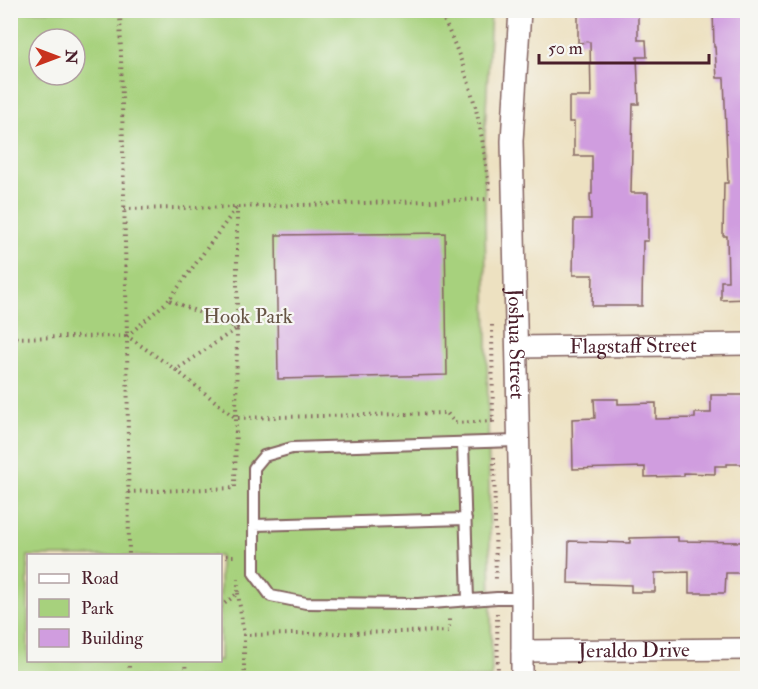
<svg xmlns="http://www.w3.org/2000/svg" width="758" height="689" font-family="'IM FELL Double Pica',serif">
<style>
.green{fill:#a7d17d;stroke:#787854;stroke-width:1.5;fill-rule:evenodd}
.building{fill:#d09ddf}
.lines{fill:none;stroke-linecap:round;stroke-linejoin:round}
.lane-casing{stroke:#836360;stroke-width:14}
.street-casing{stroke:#836360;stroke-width:24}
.path{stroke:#836360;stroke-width:4;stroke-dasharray:1.5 4.5;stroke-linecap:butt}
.lane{stroke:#fff;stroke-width:10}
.street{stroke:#fff;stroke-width:21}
.labels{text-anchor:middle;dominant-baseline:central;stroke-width:4.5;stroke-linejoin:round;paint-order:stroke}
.park-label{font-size:21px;fill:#665444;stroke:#f6f6f2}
.street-label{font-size:21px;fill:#4a1f2b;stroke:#f6f6f2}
</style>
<rect width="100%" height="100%" fill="#f6f6f2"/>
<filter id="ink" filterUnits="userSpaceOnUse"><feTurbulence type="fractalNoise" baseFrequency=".0167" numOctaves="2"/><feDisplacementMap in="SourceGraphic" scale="12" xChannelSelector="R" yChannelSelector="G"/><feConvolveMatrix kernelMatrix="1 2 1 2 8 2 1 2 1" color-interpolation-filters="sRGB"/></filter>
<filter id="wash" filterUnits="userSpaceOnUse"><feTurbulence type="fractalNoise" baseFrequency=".008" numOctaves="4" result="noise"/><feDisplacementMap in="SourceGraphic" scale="24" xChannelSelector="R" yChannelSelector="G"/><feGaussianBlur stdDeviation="1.35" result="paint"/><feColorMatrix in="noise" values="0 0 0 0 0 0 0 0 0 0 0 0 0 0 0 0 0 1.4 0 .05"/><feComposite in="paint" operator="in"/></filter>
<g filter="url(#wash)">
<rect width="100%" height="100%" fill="#ede1c1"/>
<path class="green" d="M10,11H491L484,150L492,678H11ZM39,39H75V75H39ZM28,556H220V660H28Z"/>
<g id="blocks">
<path class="building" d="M578,10H638V40H646L647,57H637L639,104H633L631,193H648V241H643L642,306H592L593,275H573L574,219H591L590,194H592V156H574V122H569V97H591L590,42L578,43Z
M713,10H747V299L721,300V281H728L727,236H723L724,183H728L724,78H717L715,47H714Z
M445,233L447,375L278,379L276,235Z
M711,395H746V464H727V466H715V474L684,473V476L645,477V467L573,469L572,419L595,418L594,399H618V404L656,403V419L695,418V413H711Z
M678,537V541L743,542V573H726L725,593H689V572L655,573V592H631V585L568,583L569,541L630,543V538Z"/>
</g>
</g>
<g filter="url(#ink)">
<use href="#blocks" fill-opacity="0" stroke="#836360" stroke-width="1.5"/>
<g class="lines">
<defs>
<path id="lane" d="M519,441L292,448L264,456L254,468V573L271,596L306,603L418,604L497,598H522
M463,443L468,600
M254,525L466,519"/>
<g id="street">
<path id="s1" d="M520,10L512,141L522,598V678"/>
<path id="s2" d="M517,347L748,344"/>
<path id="s3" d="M522,651L748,649"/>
</g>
</defs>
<use href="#lane" class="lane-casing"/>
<use href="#street" class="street-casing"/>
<path class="path" d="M439,10C457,46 471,84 479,123C484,146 486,169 490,192
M237,207V328L169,300Z
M124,209L237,207L491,199
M169,300L127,336L176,370
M492,325L493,423
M127,336L129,556
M10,338L127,336L120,10
M494,457L496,582
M128,492L235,488L236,418L176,370L237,328L236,418L447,413L455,423L493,421
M220,556H237
M238,593L244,635
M220,607L238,593V579
M497,613L498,678
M129,660V678
M185,660L186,678
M244,678V635L449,631V617"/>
<use href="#lane" class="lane"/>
<use href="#street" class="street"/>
</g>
</g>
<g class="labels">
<g class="park-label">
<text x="248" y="316">Hook Park</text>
</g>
<g class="street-label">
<text stroke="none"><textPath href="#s1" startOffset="334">Joshua Street</textPath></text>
<text stroke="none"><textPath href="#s2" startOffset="116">Flagstaff Street</textPath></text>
<text stroke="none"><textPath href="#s3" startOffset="112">Jeraldo Drive</textPath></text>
</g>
</g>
<rect width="758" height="689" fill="none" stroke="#f6f6f2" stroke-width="36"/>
<rect x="27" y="554" width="195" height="108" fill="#f6f6f2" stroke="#b1a0a2" stroke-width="1.5"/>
<rect x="39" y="574" width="30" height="9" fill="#ffffff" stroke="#b1a0a2" stroke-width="1.5"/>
<text x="81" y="584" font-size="18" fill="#4a1f2b">Road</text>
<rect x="39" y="599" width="30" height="18" fill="#a7d17d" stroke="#b1a0a2" stroke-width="1.5"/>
<text x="81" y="614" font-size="18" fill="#4a1f2b">Park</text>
<rect x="39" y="629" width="30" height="18" fill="#d09ddf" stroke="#b1a0a2" stroke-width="1.5"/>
<text x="81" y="644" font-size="18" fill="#4a1f2b">Building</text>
<g transform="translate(57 57) rotate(90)"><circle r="28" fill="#f6f6f2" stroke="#b1a0a2" stroke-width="1.5"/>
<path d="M0-4.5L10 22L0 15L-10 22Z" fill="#c8321e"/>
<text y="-9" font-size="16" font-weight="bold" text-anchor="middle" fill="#4a1f2b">N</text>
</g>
<path d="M539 54v9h170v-9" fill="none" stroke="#4a1f2b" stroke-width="3"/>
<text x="548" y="54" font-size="18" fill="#4a1f2b" stroke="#f6f6f2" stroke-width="4.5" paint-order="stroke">50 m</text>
</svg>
